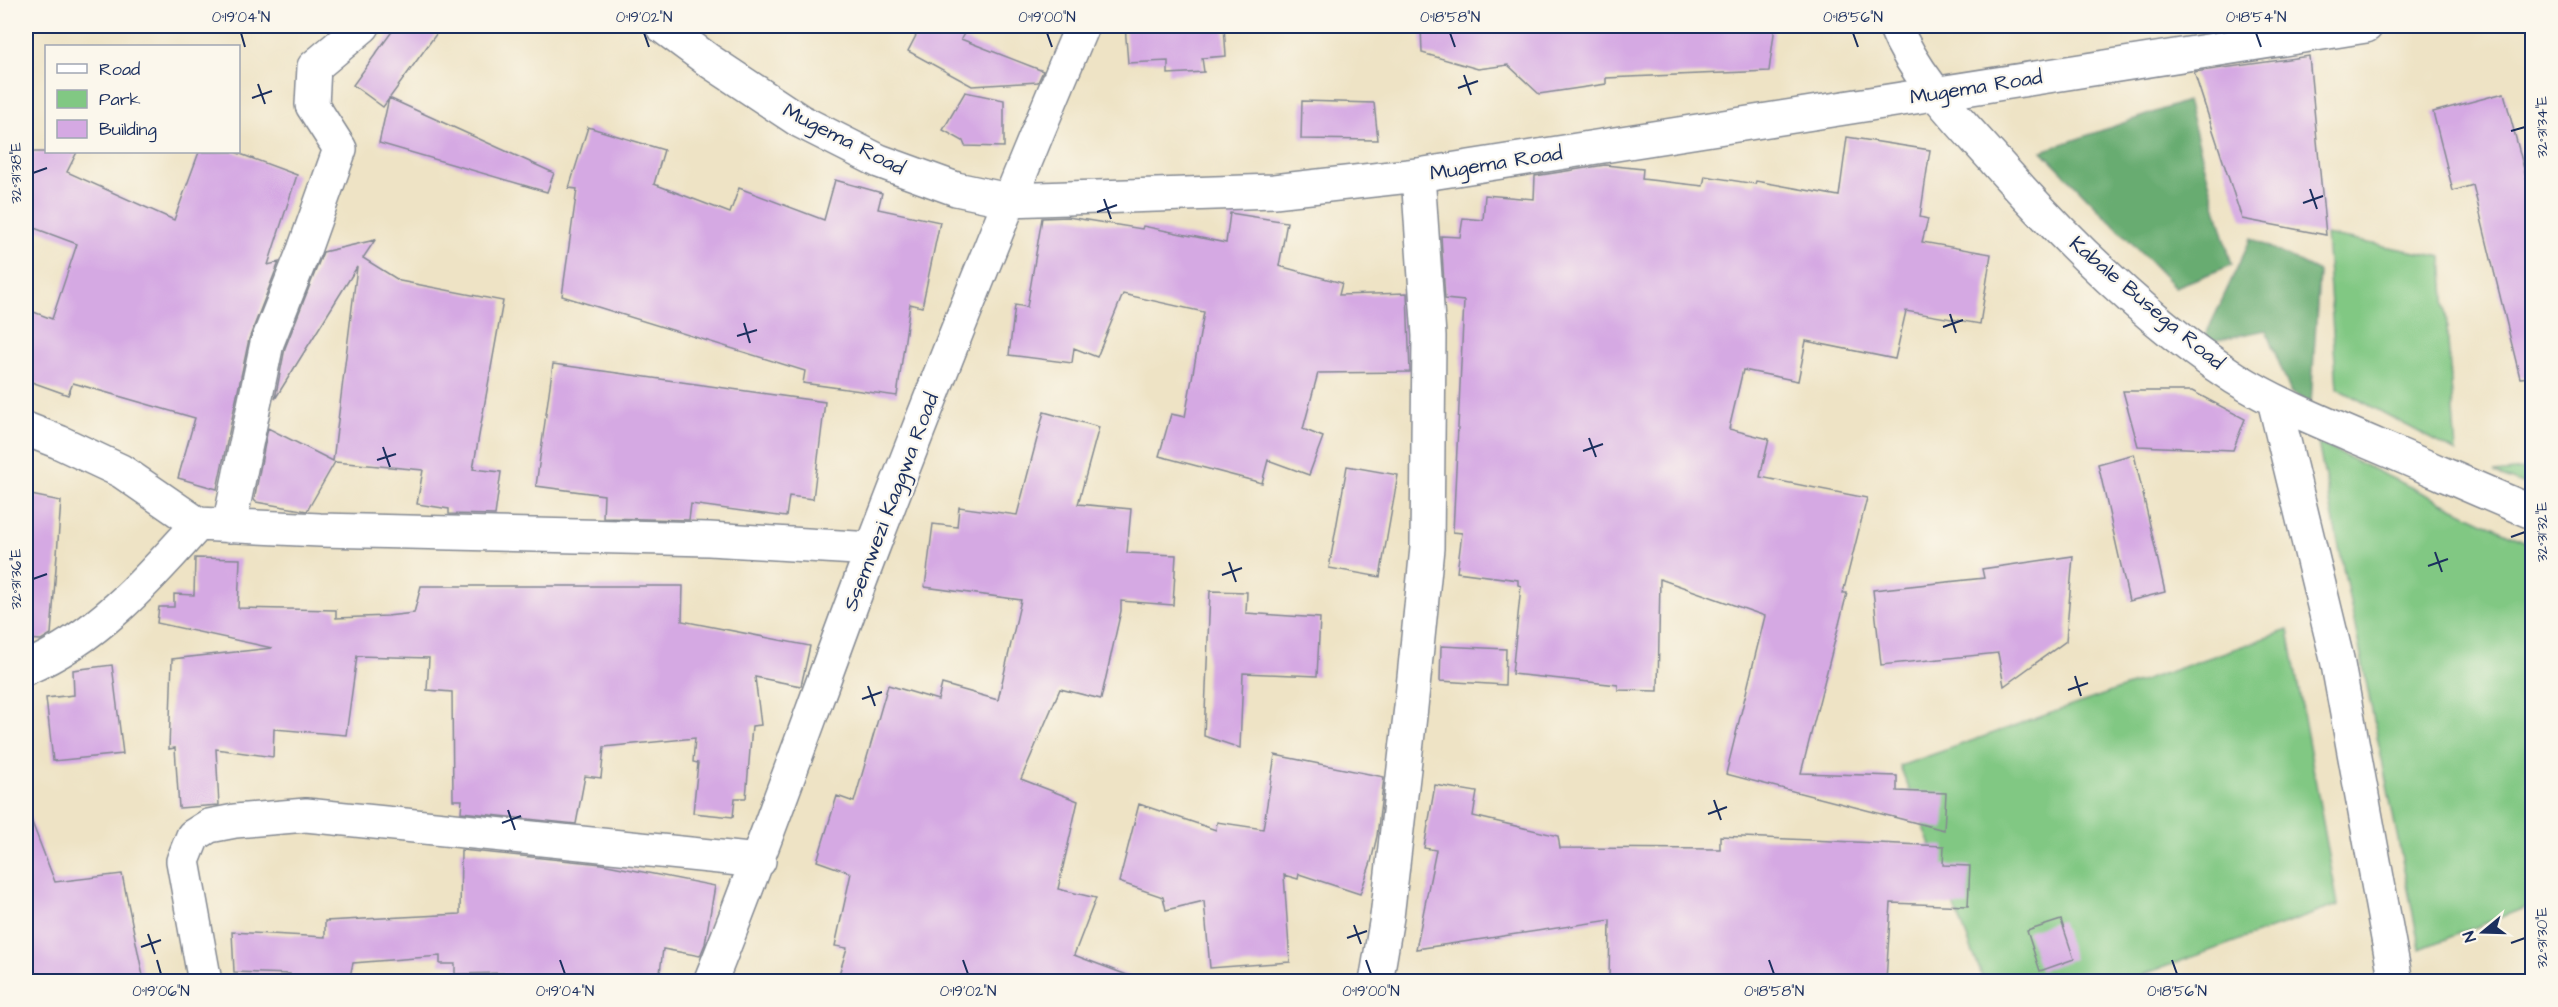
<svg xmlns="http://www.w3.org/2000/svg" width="2558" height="1007" font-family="'Architects Daughter',sans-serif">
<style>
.green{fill:#81c883;stroke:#4e7c70;stroke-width:1.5}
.forest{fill:#68ac71;stroke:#426e68;stroke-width:1.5}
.building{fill:#d5a9e3}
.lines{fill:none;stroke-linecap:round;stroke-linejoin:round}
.minor-casing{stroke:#848992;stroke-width:36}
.minor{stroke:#fff;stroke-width:33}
.ticks{fill:none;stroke:#1b2f5e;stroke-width:2}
.labels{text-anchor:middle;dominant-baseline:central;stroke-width:4.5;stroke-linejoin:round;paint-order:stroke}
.street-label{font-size:21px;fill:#1b2f5e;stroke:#fbf7ec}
.neatline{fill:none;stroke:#1b2f5e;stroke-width:2}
.ticks-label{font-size:15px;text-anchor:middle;fill:#1b2f5e}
</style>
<rect width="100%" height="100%" fill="#fbf7ec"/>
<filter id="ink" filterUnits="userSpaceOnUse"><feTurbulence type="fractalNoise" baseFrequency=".0167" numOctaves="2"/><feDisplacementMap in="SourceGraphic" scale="12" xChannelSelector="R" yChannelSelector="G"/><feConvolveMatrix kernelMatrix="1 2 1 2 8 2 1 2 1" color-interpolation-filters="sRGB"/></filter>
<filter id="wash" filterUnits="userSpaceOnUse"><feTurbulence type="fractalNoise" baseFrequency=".008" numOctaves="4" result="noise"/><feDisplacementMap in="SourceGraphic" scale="24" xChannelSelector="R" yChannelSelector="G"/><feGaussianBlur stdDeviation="1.35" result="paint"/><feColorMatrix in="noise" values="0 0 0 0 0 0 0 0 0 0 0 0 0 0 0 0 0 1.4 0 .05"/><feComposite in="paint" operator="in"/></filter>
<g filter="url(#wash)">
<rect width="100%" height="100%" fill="#eee3c5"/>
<path class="green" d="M2326,235L2442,257L2456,452L2337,388Z
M2318,443L2532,545V905L2420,949Z
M2532,469V488L2494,473Z
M2288,630L2338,905L2125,981H1984L1900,766Z"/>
<path class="forest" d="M2187,101L2232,265L2175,287L2042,151Z
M2251,238L2319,272L2311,403L2291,393L2266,330L2202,343Z"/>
<g id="blocks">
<path class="building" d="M396,26H442L383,107L353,85Z
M921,26H968L961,39L1043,71L1038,82L972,86L908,51Z
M1125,26H1224L1226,56L1202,58L1204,72L1168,74V61L1128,63Z
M1421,26H1775L1769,71L1606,78V84L1539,94L1508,65L1478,69L1422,53Z
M2309,56L2326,235L2242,219L2194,72Z
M965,92L1004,100V147L965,146L963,141L943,130Z
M2504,93L2532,199V377L2520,378L2473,185L2453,191L2433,112Z
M389,98L554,173L547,192L379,143Z
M1302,101L1374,103L1378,140L1301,139Z
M588,127L664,150L654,184L730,213L739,188L824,220L835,180L882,193L878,209L940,222L922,307L910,304L897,396L803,383L805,371L562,296L577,189L569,188Z
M1847,137L1930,150L1920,217L1928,219L1922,242L1991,254L1980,324L1906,311L1895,359L1806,341L1798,381L1743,370L1729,429L1769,439L1760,477L1867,498L1843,593H1847L1801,773L1897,776V791L1946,793L1944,830L1726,774L1765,616L1660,579L1658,691L1618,690V685L1512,674L1521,586L1518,585V580L1457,572L1462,533L1453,532L1464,301L1445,299L1441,236L1460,237L1463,218L1483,220L1485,195L1534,199L1535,176L1605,165L1643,169L1642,179L1703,186L1705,176L1755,184L1756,181L1839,196Z
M26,152H77L67,172L174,220L199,152H235L297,175L268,265L279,262L249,339L217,489L178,478L195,418L73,383L68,395L26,380V309L52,319L77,244L26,225Z
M1230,213L1287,222L1279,266L1342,283L1339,295L1407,293L1410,372L1318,373L1303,429L1323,437L1309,475L1268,460L1262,483L1159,456L1171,414L1185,417L1204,312L1123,294L1097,357L1074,348L1072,363L1009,355L1015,305L1027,307L1042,218L1068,217L1142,229L1143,226L1226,243Z
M375,240L363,258L400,281L503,301L473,469L501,472L495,515L449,514V509L417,504L423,470L335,462L307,511L256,502L254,500L268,428L333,461L357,267L275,399L285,348L323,252Z
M553,364L825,402L813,499L789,496L786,517L691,504L689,520L603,518L604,495L536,486Z
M2123,391H2192L2245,419L2233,450L2138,446Z
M1044,412L1099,427L1078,504L1131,509L1127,553L1176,555L1173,605L1121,601V611L1101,699L1060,689L1021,779L1078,801L1058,889L1096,898L1074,955L1135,978L1134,981H837L847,948L835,946L851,873L817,861L837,796L854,802L888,685L938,700L942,684L998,700L1021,600L925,587L933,524L957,527L959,507L1017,515Z
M2134,454L2165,592L2129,601L2098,464Z
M1347,466L1398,475L1380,577L1329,568Z
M26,494L61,501L51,634L41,640L26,639Z
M2073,556L2066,641L2004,686L1998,653L1881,665L1873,590L1984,578L1982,569Z
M195,558L240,559L238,608L336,610V618L387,616L414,613L421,586H683L682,621L810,646L801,686L755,677L761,725L752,726L746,798H735L733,817L693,813L698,763L693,762L695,738L604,747L601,778L585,776L576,824L461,812L462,800H453L452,692L427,690L429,658L357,656L346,735L274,729L273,757L216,749L219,805L179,808L175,748L169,749L172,659L272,648L157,623L159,607H174V594L194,595Z
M1210,591L1247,592L1246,613L1320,618L1317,676L1243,673L1240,748L1204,736Z
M1441,646L1506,649L1505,685L1440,681Z
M112,665L123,754L53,761L46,698L74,695L73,670Z
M1275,755L1384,777L1377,836L1371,862L1360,894L1299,874L1298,879L1284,875L1290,962L1210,968L1204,901L1166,910L1163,897L1119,882L1139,804L1216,830L1217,822L1263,829Z
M1435,785L1477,792L1473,816L1558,836L1560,848L1720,849V836L1944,846L1943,865L1970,866L1968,906L1891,903L1886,981H1609L1610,920L1416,949L1436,850L1424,848Z
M26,812H28L55,882L122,874L144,981H65L64,978L26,981Z
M461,850L602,864L715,886L705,944L700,956L663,949L659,981H503V973L455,974V964H440V956L353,963L349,981H290V974L234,972L232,932L325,937V921L460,914Z
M2061,920L2074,959L2040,971L2027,931Z"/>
</g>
</g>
<g filter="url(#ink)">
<use href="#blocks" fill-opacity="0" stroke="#848992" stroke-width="1.5"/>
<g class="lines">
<defs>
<path id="minor" d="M662,26L708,60L800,121L879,161L956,189L1008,200L1274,191L1418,175L2366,26
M1895,26C1916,79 1959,120 1997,163C2064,238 2150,323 2235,378C2280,406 2329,425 2378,446C2430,468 2481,491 2532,512
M2274,400L2337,659L2396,982
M26,429L59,442L121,471L198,524L320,530L709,539L872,549
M229,526L267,343L304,250L340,149L312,105L314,67L363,26
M26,668C97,638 147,581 198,524
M205,982L183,861L193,836L209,826L235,821L306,815L759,861
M710,982C768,838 818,692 873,547C940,372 1009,198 1082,26
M1376,982L1387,917L1411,707L1427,548L1429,336L1418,175"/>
</defs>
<use href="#minor" class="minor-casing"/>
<use href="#minor" class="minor"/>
</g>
</g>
<path class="ticks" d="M241,33L245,47M644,33L649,47M1047,33L1052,47M1450,33L1455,47M1853,33L1858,47M2256,33L2261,47M1464,75L1471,95M258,84L265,104M1458,88L1478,81M252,98L272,91M2511,131L2525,127M33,173L47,168M2310,189L2317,209M1104,199L1111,219M2303,203L2323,196M1097,212L1117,205M1950,314L1956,333M744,323L750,343M1943,327L1963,320M737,336L757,330M1589,438L1596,457M383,447L390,467M1583,451L1603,444M377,460L396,454M2511,537L2525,532M2435,552L2442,572M1229,562L1236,582M2428,566L2448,559M1222,575L1242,568M33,579L47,574M2075,676L2081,696M868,686L875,706M2068,690L2088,683M862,699L882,692M1714,800L1721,820M508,810L515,830M1708,814L1727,807M502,823L521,816M1354,925L1361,944M148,934L155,954M1347,938L1367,931M2511,943L2525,938M141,947L161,940M157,960L161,974M560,960L565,974M963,960L968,974M1366,960L1371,974M1769,960L1774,974M2172,960L2177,974"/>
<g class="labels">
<g class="street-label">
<text transform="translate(1976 87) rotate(-9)">Mugema Road</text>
<text transform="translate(844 139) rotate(27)">Mugema Road</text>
<text transform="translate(1496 163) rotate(-9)">Mugema Road</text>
<text transform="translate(2147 303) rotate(40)">Kabale Busega Road</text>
<text transform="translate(891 502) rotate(-69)">Ssemwezi Kaggwa Road</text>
</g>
</g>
<rect width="2558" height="1007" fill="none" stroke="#fbf7ec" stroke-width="66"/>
<rect x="45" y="45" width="195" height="108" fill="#fbf7ec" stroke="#a1a7b3" stroke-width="1.5"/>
<rect x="57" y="64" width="30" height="9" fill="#ffffff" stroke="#a1a7b3" stroke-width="1.5"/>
<text x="99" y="75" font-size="18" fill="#1b2f5e">Road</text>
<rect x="57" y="90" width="30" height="18" fill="#81c883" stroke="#a1a7b3" stroke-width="1.5"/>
<text x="99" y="105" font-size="18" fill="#1b2f5e">Park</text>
<rect x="57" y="120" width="30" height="18" fill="#d5a9e3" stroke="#a1a7b3" stroke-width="1.5"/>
<text x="99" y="135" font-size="18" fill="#1b2f5e">Building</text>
<g transform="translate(2483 932) rotate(251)" stroke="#fbf7ec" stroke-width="4.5" paint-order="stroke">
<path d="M0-4.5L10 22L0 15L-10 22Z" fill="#1b2f5e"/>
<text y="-9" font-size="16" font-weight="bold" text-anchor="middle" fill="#1b2f5e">N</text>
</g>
<rect x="33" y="33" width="2492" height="941" class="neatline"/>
<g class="ticks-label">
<text x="241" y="22">0°19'04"N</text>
<text x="644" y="22">0°19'02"N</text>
<text x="1047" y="22">0°19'00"N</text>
<text x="1450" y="22">0°18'58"N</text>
<text x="1853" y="22">0°18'56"N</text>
<text x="2256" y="22">0°18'54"N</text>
<text transform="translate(2542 127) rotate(-90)" y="5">32°31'34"E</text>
<text transform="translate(16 173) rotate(-90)" y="5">32°31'38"E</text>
<text transform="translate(2542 532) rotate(-90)" y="5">32°31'32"E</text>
<text transform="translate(16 579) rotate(-90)" y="5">32°31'36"E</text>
<text transform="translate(2542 938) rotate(-90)" y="5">32°31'30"E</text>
<text x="161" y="996">0°19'06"N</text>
<text x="565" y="996">0°19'04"N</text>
<text x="968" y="996">0°19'02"N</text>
<text x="1371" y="996">0°19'00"N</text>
<text x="1774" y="996">0°18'58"N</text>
<text x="2177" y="996">0°18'56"N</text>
</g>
</svg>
